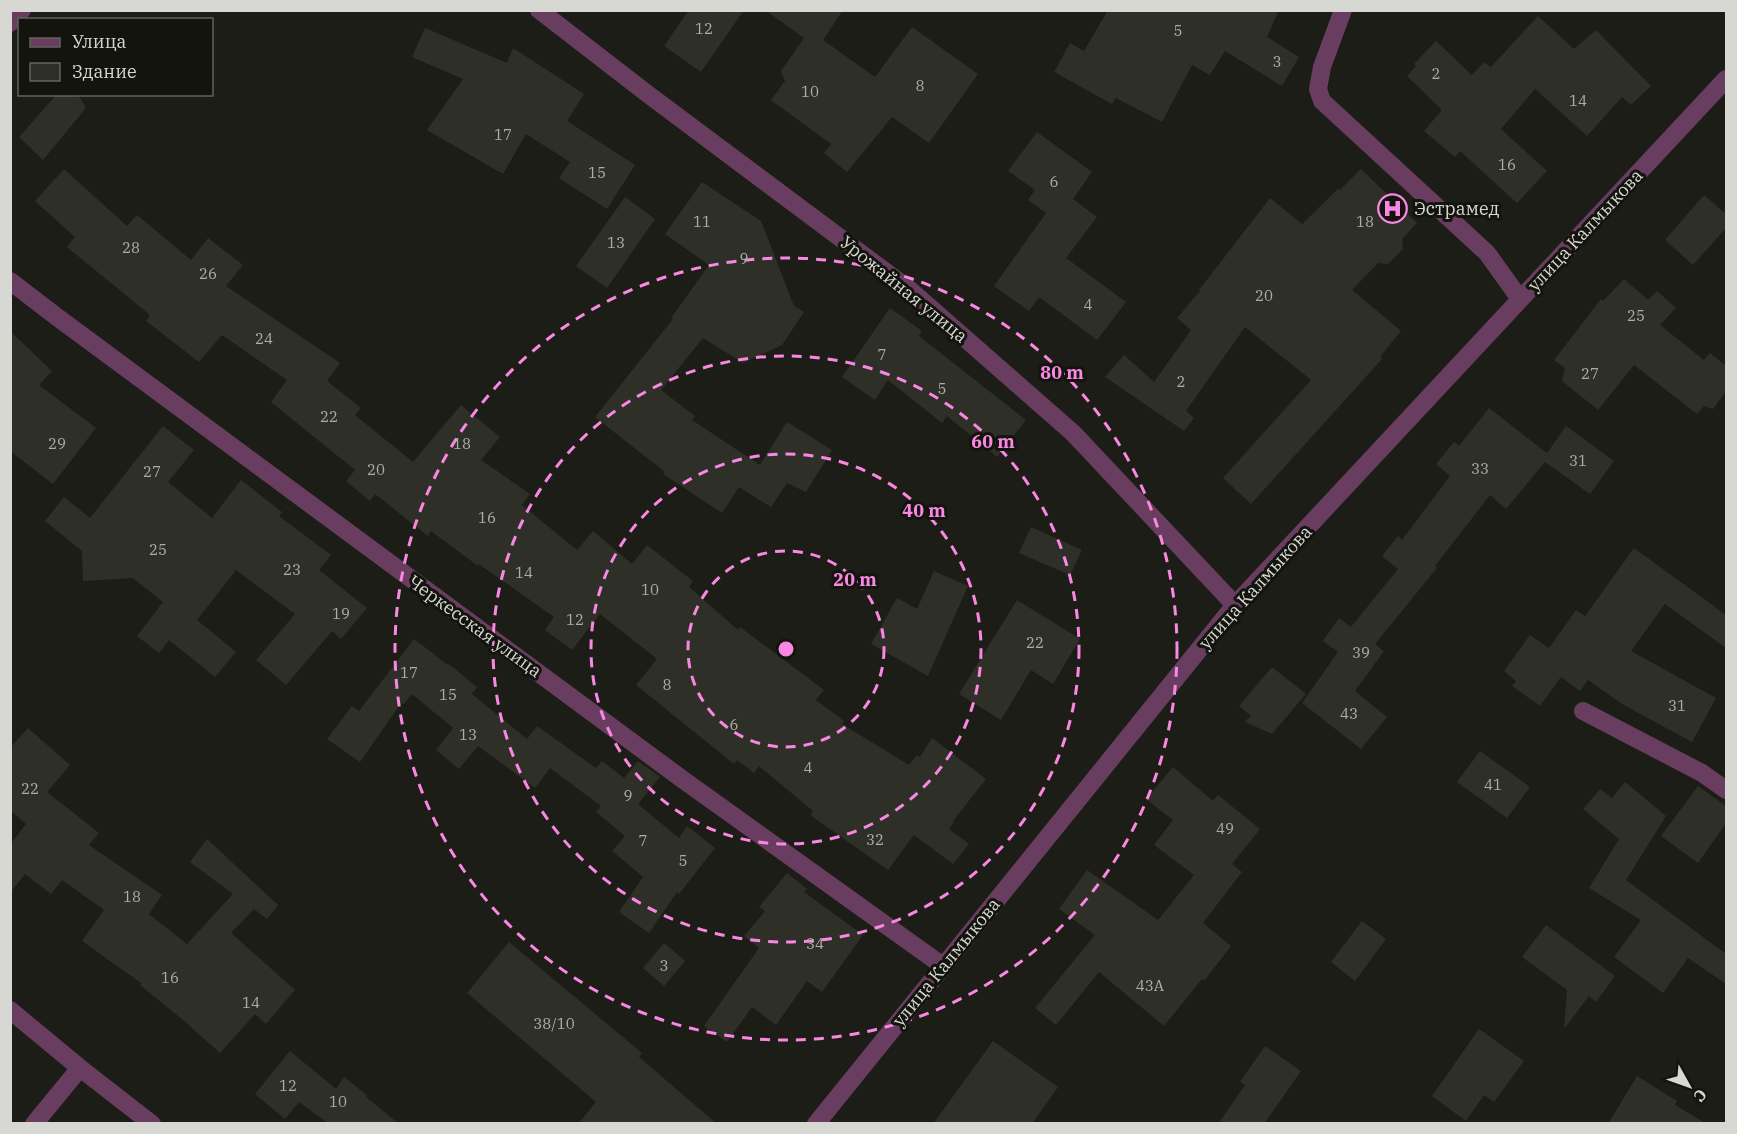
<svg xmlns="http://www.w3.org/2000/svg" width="1737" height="1134" font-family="'IBM Plex Serif',serif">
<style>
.building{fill:#2e3028}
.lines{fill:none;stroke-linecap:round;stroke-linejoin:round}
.minor{stroke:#683d5f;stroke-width:18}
.ring{fill:none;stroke:#fb87e5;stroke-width:3;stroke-dasharray:10 8}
.labels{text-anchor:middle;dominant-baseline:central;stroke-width:6;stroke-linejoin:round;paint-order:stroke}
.number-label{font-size:15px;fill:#adaea8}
.poi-label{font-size:18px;fill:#d7d8d3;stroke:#13140d;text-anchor:start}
.street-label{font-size:18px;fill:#d7d8d3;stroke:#13140d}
.centre{fill:#fb87e5;stroke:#13140d;stroke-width:3}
.ring-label{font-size:18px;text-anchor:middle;font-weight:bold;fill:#fb87e5;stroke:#13140d;stroke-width:6;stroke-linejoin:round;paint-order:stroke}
</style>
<rect width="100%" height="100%" fill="#1c1d16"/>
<path class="building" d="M689,10H744L701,72L664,46Z
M765,10H843L823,40L875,77L912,27L978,74L929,143L892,117L847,172L824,153L831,144L771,100L785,81L781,71L804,38Z
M1108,10H1279L1267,37L1299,57L1282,86L1225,51L1210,75L1192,65L1162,122L1116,98L1112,104L1054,72L1070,43L1084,51Z
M1538,16L1574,49L1596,30L1651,86L1631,105L1622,97L1587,136L1535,89L1501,129L1547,171L1517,203L1460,151L1455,157L1424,131L1442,110L1407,76L1416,66L1414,64L1436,41L1472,75L1484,62L1491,67Z
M425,28L507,63L513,48L584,94L567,121L635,165L607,209L559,178L570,162L526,134L503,174L427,130L463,79L412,57Z
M57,94H78L86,108L43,160L19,137Z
M1037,132L1092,172L1073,199L1097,217L1066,258L1126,302L1097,340L1039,297L1029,311L994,286L1046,213L1028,200L1035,190L1008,171Z
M64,169L127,226L137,215L191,260L208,238L243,265L226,286L340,363L327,381L361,408L355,415L413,462L461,405L500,437L481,460L530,494L522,505L577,550L593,531L632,564L647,545L693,581L689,587L738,630L740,627L824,690L816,700L844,721L842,724L909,765L917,755L920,757L932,738L986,779L953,821L954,822L949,829L969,844L953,864L914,835L888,870L810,815L813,811L759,766L754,773L737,760L734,764L636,685L657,659L600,614L572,650L545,630L554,617L479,564L478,566L431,531L428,536L375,494L370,501L346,481L355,470L271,402L287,380L222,335L199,362L146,321L150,315L67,247L75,237L35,201Z
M1361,169L1417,223L1402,239L1403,249L1388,264L1378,263L1352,290L1401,331L1380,357L1382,359L1251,504L1223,478L1311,380L1245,327L1186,411L1194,418L1184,431L1105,377L1124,355L1154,382L1191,330L1177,318L1200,291L1199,290L1270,198L1302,224L1339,188L1340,190Z
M702,182L761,221L794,306L804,312L782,345L743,363L703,338L661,390L695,416L692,420L760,465L787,422L832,450L806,492L787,483L771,507L739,487L722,513L663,474L665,472L595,417L673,319L671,318L709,265L665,234Z
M1704,195L1726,214V228L1693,265L1665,240Z
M625,197L655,219L607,288L576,266Z
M1624,279L1648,300L1657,291L1676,308L1660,325L1704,360L1710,353L1726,366V391L1713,409L1704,406L1697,414L1634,365L1598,410L1562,381L1565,368L1554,360L1601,299L1603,301Z
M890,308L922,331L919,336L1026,420L997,457L947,416L942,423L888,380L875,400L842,377Z
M10,331L52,371L39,385L96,428L53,484L10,451Z
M1489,408L1547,453L1566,426L1614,461L1590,494L1545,462L1506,509L1490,495L1435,566L1437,568L1375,644L1384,651L1355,691L1387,717L1361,749L1302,703L1338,652L1323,641L1339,618L1351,627L1398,569L1382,556L1398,536L1402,540L1450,476L1436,464L1454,442L1459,446Z
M163,426L194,450L168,482L212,518L241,480L282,512L279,516L331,555L319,570L367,608L341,639L332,631L286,685L256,660L295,614L236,570L197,620L236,652L215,677L169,640L159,653L137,636L163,602L133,578L83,581L82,551L45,521L64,497L90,518Z
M1031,527L1082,550L1070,575L1019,553Z
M1634,548L1726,615V648L1665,604L1631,651L1716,698L1692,742L1622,704L1588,680L1580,691L1561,677L1540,706L1512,686L1516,681L1504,671L1530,635L1549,648L1576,610L1585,616Z
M934,571L968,586L928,676L871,644L897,598L917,609Z
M1017,600L1080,639L1053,684L1031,670L1001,720L959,694Z
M414,639L448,665L449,664L477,687L472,694L527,739L537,726L596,768L602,761L624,778L638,761L660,777L638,804L679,838L687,826L715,848L679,894L677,892L649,933L619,912L643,877L612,851L625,836L596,812L601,806L550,768L535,788L478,746L459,769L436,750L453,728L412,694L404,704L401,703L360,762L327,739L352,706L359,711Z
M1272,667L1306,694L1272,734L1245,722L1251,716L1239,706Z
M28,728L70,765L47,792L99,833L89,845L162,895L149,914L187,944L233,894L190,862L207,839L278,905L267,919L254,909L231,933L295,990L266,1024L255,1014L220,1053L183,1020L140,985L141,983L82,941L104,910L62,880L51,894L25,874L10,893V845L26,824L10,810V748Z
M1480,751L1530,787L1507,818L1457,782Z
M1173,767L1213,801L1218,795L1260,829L1232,864L1242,872L1203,923L1231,946L1204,981L1202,979L1164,1026L1099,972L1056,1025L1035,1008L1095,935L1059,909L1087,870L1158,920L1194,875L1154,845L1173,820L1146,799Z
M1625,782L1666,816L1626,880L1726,954V984L1688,958L1663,993L1614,957L1641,920L1589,888L1619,839L1583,809L1600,789L1612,798Z
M1698,786L1726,806V823L1698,863L1661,836Z
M787,873L807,889L804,892L863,935L822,992L807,981L776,1025L752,1007L727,1042L704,1026L759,948L744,936L765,911L759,907Z
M1362,921L1386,939L1355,981L1331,962Z
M1546,925L1615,976L1596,1002L1589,996L1564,1029L1567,990L1522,957Z
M509,942L642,1053L639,1057L717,1124H578L596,1102L467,993Z
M664,943L685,961L664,986L643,968Z
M1479,1029L1524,1061L1494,1102L1484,1095L1466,1121L1432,1096Z
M993,1041L1058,1087L1032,1124H933Z
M1265,1046L1301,1071L1264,1124H1218L1245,1085L1240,1082Z
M290,1051L336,1089L344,1077L367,1095L366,1097L399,1124H329L299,1102L285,1119L255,1094Z
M1637,1076L1677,1101L1675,1105L1707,1124H1608Z"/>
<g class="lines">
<path class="minor" d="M539,10L649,95L910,290L1073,433L1235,605
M1343,10L1322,67L1318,89L1322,101L1487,253L1520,299
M10,23L22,10
M10,281L57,317L682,779L943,966
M1583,711L1702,773L1726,790
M10,1010L80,1068L152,1124
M34,1124L80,1068
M816,1124L1235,605L1726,79"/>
</g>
<g class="ring">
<circle cx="786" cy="649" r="98"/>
<circle cx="786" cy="649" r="195"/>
<circle cx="786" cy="649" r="293"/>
<circle cx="786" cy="649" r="391"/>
</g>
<defs>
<symbol id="hospital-ring" viewBox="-11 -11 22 22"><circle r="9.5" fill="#13140d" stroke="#fb87e5" stroke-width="1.5"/><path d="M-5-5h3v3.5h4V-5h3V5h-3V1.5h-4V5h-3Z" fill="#fb87e5"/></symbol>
</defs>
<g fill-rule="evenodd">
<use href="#hospital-ring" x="1376" y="192" width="33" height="33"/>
</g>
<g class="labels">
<g class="number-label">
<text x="704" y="28">12</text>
<text x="1178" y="30">5</text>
<text x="1277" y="61">3</text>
<text x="1436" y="73">2</text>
<text x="920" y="85">8</text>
<text x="810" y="91">10</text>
<text x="1578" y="100">14</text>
<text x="503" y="134">17</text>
<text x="1507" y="164">16</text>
<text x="597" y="172">15</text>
<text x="1054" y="181">6</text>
<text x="702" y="221">11</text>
<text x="1365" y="221">18</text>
<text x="616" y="242">13</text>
<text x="131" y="247">28</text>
<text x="744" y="258">9</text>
<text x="208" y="273">26</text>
<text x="1264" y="295">20</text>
<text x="1088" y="304">4</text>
<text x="1636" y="315">25</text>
<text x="264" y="338">24</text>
<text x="882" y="354">7</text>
<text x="1590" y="373">27</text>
<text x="1181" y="381">2</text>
<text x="942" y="388">5</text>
<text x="329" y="416">22</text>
<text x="57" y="443">29</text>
<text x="462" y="443">18</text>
<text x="1578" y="460">31</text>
<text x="1480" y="468">33</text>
<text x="376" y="469">20</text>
<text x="152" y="471">27</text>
<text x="487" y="517">16</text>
<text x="158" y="549">25</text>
<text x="292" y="569">23</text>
<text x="524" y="572">14</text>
<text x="650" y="589">10</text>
<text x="341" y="613">19</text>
<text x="575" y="619">12</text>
<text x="1035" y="642">22</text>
<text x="1361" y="652">39</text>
<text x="409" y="672">17</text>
<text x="667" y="684">8</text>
<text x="448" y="694">15</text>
<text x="1677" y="705">31</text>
<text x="1349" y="713">43</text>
<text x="734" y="724">6</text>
<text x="468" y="734">13</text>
<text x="808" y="767">4</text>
<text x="1493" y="784">41</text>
<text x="30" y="788">22</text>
<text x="628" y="795">9</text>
<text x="1225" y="828">49</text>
<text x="875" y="839">32</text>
<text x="643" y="840">7</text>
<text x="683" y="860">5</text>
<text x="132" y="896">18</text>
<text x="815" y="943">34</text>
<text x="664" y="965">3</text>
<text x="170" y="977">16</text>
<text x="1150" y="985">43А</text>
<text x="251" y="1002">14</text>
<text x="554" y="1023">38/10</text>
<text x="288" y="1085">12</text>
<text x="338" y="1101">10</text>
</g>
<g class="poi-label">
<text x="1414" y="208">Эстрамед</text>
</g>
<g class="street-label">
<text transform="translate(1585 230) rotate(-47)">улица Калмыкова</text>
<text transform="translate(904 289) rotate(39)">Урожайная улица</text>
<text transform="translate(1255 587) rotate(-48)">улица Калмыкова</text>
<text transform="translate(475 626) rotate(36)">Черкесская улица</text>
<text transform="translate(946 962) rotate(-51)">улица Калмыкова</text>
</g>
</g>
<circle cx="786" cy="649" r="9" class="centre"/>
<g class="ring-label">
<text x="1062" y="379">80 m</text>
<text x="993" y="448">60 m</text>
<text x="924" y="517">40 m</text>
<text x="855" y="586">20 m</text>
</g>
<rect width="1737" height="1134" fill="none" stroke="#d7d8d3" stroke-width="24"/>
<rect x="18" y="18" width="195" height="78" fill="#13140d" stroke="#61625c" stroke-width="1.5"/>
<rect x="30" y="38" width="30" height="9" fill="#683d5f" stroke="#61625c" stroke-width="1.5"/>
<text x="72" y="48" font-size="18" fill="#d7d8d3">Улица</text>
<rect x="30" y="63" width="30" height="18" fill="#2e3028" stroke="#61625c" stroke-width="1.5"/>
<text x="72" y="78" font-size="18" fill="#d7d8d3">Здание</text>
<g transform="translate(1689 1086) rotate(130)" stroke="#13140d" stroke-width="4.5" paint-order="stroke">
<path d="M0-4.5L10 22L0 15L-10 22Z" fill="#d7d8d3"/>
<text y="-9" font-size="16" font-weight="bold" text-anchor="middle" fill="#d7d8d3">С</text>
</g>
</svg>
